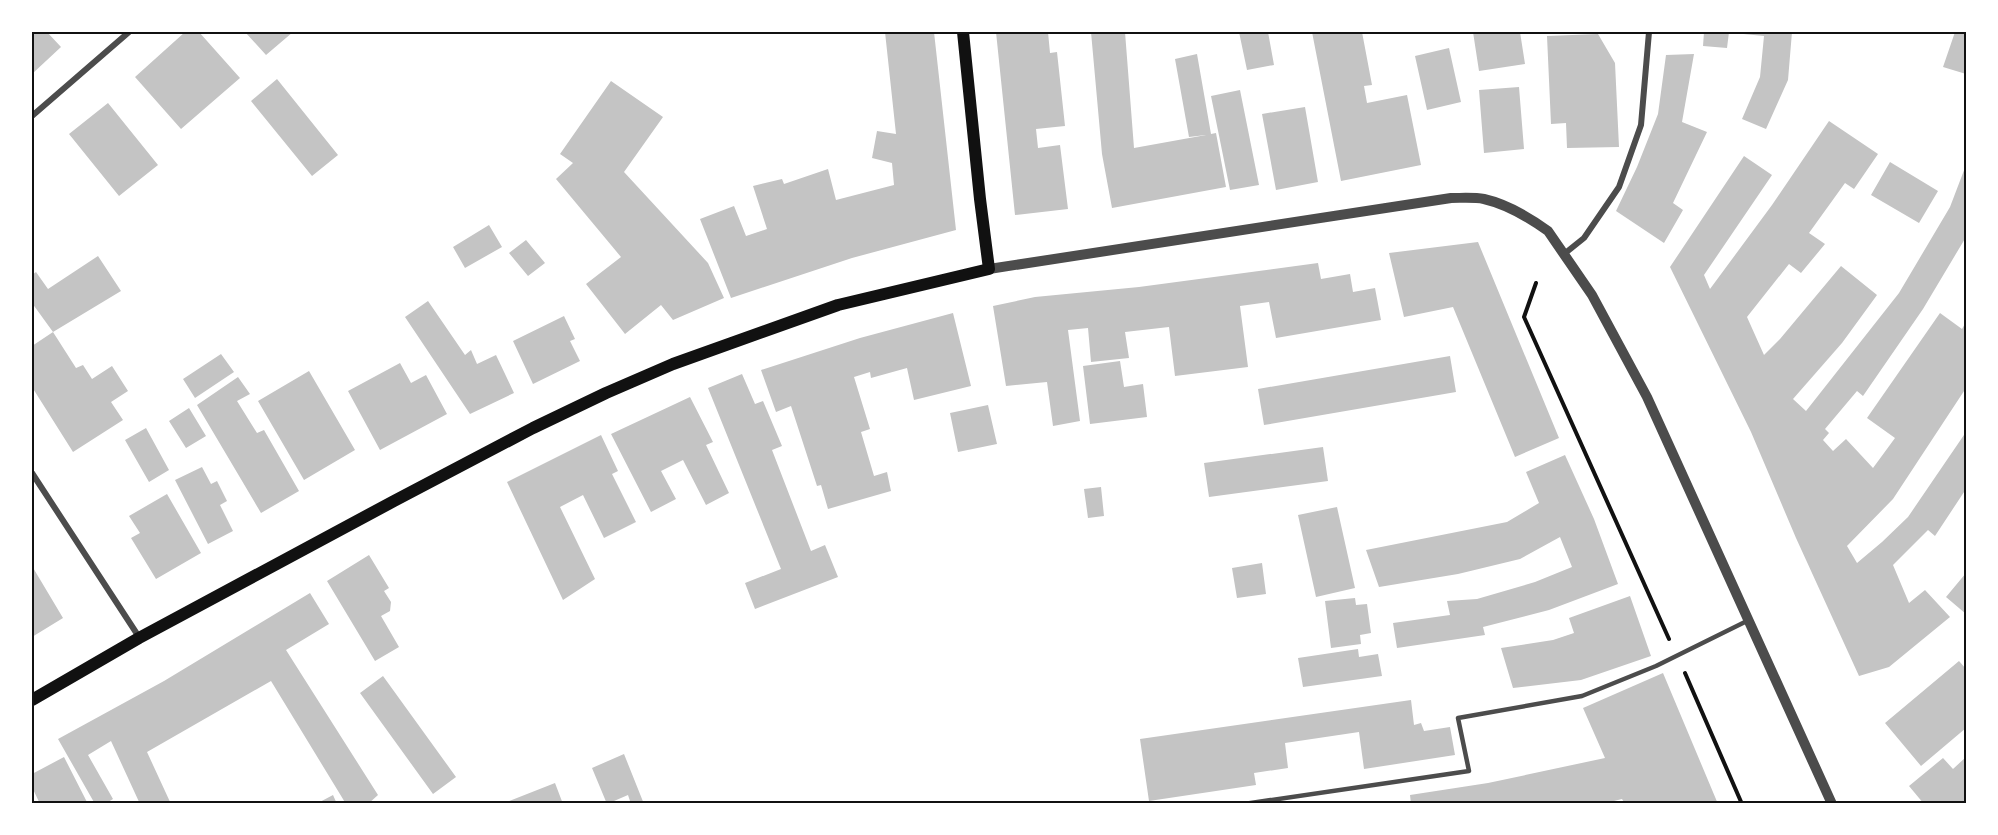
<svg xmlns="http://www.w3.org/2000/svg" width="1998" height="835" font-family="'Nunito Sans',sans-serif">
<style>
.building{fill:#c4c4c4}
.lines{fill:none;stroke-linecap:round;stroke-linejoin:round}
.path{stroke:#111;stroke-width:4}
.service{stroke:#4c4c4c;stroke-width:4.5}
.minor{stroke:#4c4c4c;stroke-width:6}
.tertiary{stroke:#4c4c4c;stroke-width:10}
.secondary{stroke:#111;stroke-width:12}
.neatline{fill:none;stroke:#111;stroke-width:2}
</style>
<rect width="100%" height="100%" fill="#fff"/>
<path class="building" d="M32,32H47L61,47L32,74Z
M185,32H199L240,78L181,129L135,77Z
M245,32H293L266,55Z
M885,32H934L956,230L852,258L731,298L700,219L734,206L746,236L767,229L753,186L782,179L784,184L828,169L836,200L894,185L892,163L872,158L877,131L896,134Z
M996,32H1048L1050,53L1057,52L1065,126L1036,129L1038,148L1060,145L1068,209L1015,215Z
M1091,32H1125L1134,148L1206,135L1189,137L1175,59L1197,54L1211,134L1216,133L1226,187L1112,208L1102,154Z
M1239,32H1268L1274,65L1247,70Z
M1312,32H1362L1372,85L1364,86L1367,103L1407,95L1421,165L1341,181Z
M1473,32H1520L1525,64L1479,71Z
M1704,32H1729L1727,48L1703,46Z
M1733,32H1792L1788,80L1766,129L1742,119L1760,77L1764,36L1733,33Z
M1955,32H1966V74L1943,67Z
M1598,34L1615,63L1619,147L1567,148L1566,123L1551,124L1547,36Z
M1449,48L1461,102L1427,110L1415,56Z
M1694,54L1682,122L1707,132L1673,203L1683,210L1664,243L1616,211L1637,167L1658,114L1666,55Z
M277,79L338,155L312,176L251,101Z
M611,81L663,117L624,172L708,263L724,298L673,320L661,305L625,334L586,284L621,257L556,179L573,163L560,154Z
M1519,87L1524,149L1484,153L1479,90Z
M1240,90L1259,185L1230,190L1211,96Z
M108,103L158,165L119,196L69,134Z
M1305,107L1318,182L1276,190L1262,114Z
M1829,121L1878,154L1854,189L1845,183L1809,233L1825,244L1801,273L1789,264L1747,317L1764,355L1780,339L1841,266L1877,295L1842,343L1793,399L1806,411L1899,293L1950,207L1966,165V237L1923,309L1863,396L1857,391L1825,429L1829,433L1823,440L1833,451L1846,439L1873,468L1895,438L1867,418L1940,313L1962,329L1966,322V388L1893,499L1847,546L1857,563L1882,542L1908,517L1966,432V489L1935,536L1928,530L1893,565L1909,603L1925,590L1950,617L1889,667L1859,676L1796,538L1751,432L1670,267L1744,156L1772,175L1704,275L1710,289L1772,205Z
M1890,162L1938,191L1919,223L1871,195Z
M489,225L502,247L465,268L453,247Z
M526,240L545,263L528,276L509,253Z
M1478,242L1559,438L1515,457L1453,307L1404,317L1389,253Z
M98,256L121,291L53,332L32,303V275L36,272L48,289Z
M1318,263L1321,279L1350,274L1353,292L1375,288L1381,320L1276,338L1269,302L1240,306L1248,367L1175,376L1169,327L1125,332L1129,358L1091,362L1088,328L1068,330L1080,421L1053,426L1047,382L1006,386L993,306L1035,297L1139,287Z
M428,301L465,355L471,350L477,364L496,355L514,393L470,414L405,317Z
M953,313L971,386L914,400L907,368L871,378L870,372L854,377L870,429L861,432L874,476L887,472L891,491L828,509L821,485L817,486L791,406L776,412L761,370L860,338Z
M564,316L575,339L570,341L580,361L533,384L513,341Z
M53,332L76,368L83,365L92,379L112,366L128,391L111,402L123,420L73,452L32,387V346Z
M221,354L234,372L195,398L183,379Z
M1450,356L1456,392L1264,425L1258,389Z
M1120,361L1124,387L1143,384L1147,417L1090,424L1083,366Z
M400,363L411,383L426,375L447,414L380,450L348,391Z
M309,371L355,450L304,480L258,401Z
M742,374L755,404L763,401L782,446L772,450L811,551L825,545L838,577L755,609L745,583L781,569L708,388Z
M238,377L250,394L237,401L257,433L264,430L299,491L261,513L197,405Z
M690,397L713,442L706,445L729,493L706,505L683,460L661,471L676,499L651,512L611,434Z
M988,405L997,444L958,452L950,413Z
M189,408L206,436L186,448L169,421Z
M146,428L169,470L149,482L125,440Z
M601,435L618,471L612,474L636,522L604,538L583,495L560,507L595,579L563,600L507,482Z
M1323,447L1328,481L1209,497L1204,463Z
M1565,455L1594,519L1618,584L1549,610L1483,627L1485,635L1397,648L1393,623L1450,615L1447,601L1477,599L1535,582L1572,567L1560,537L1520,559L1458,574L1379,587L1366,550L1507,522L1539,503L1526,472Z
M202,467L211,484L217,481L227,501L220,505L233,531L208,544L175,480Z
M1101,487L1104,516L1088,518L1084,489Z
M167,494L201,553L156,579L131,538L140,533L129,516Z
M1337,507L1355,588L1316,597L1298,515Z
M369,555L389,588L384,591L391,602L390,611L381,616L399,647L375,661L327,581Z
M1262,563L1266,594L1237,598L1232,568Z
M32,566L63,618L32,637Z
M1966,573V614L1946,597Z
M310,593L329,624L286,650L378,795L368,804H346L271,681L147,752L171,804H140L111,741L88,755L113,799L105,804H95L58,739L164,681Z
M1630,596L1651,656L1581,680L1513,688L1501,648L1553,640L1574,633L1569,618Z
M1355,598L1356,605L1367,604L1371,633L1360,635L1361,644L1331,648L1325,601Z
M1358,649L1359,657L1378,654L1382,676L1303,687L1298,658Z
M1959,661L1966,669V728L1921,766L1885,723Z
M1663,673L1718,804H1625L1622,799L1602,804H1411L1410,795L1488,783L1605,758L1583,708Z
M383,676L456,777L433,794L360,693Z
M1411,700L1414,725L1421,723L1424,731L1450,727L1455,755L1364,769L1359,732L1285,743L1288,768L1254,773L1256,785L1149,801L1140,739Z
M624,754L644,804H631L628,795L607,804L592,768Z
M64,757L88,804H40L32,787V774Z
M1966,757V804H1924L1909,786L1943,758L1953,769Z
M555,783L563,804H504V803Z
M333,795L337,804H316Z"/>
<g class="lines">
<path class="path" d="M1536,283L1524,317L1669,639
M1685,673L1742,804"/>
<path class="service" d="M1244,804L1469,771L1458,718L1582,696L1656,666L1749,620"/>
<path class="minor" d="M32,116L129,32
M1564,254L1584,238L1619,187L1641,125L1649,32
M32,473L139,637"/>
<path class="tertiary" d="M989,269L1451,198C1462,198 1474,197 1484,199C1506,204 1530,218 1548,231L1592,295L1647,397L1832,804"/>
<path class="secondary" d="M32,700L139,638L394,501L533,428L606,393L673,364L838,305L989,269L980,199L963,32"/>
</g>
<rect width="1998" height="835" fill="none" stroke="#ffffff" stroke-width="66"/>
<rect x="33" y="33" width="1932" height="769" class="neatline"/>
</svg>
